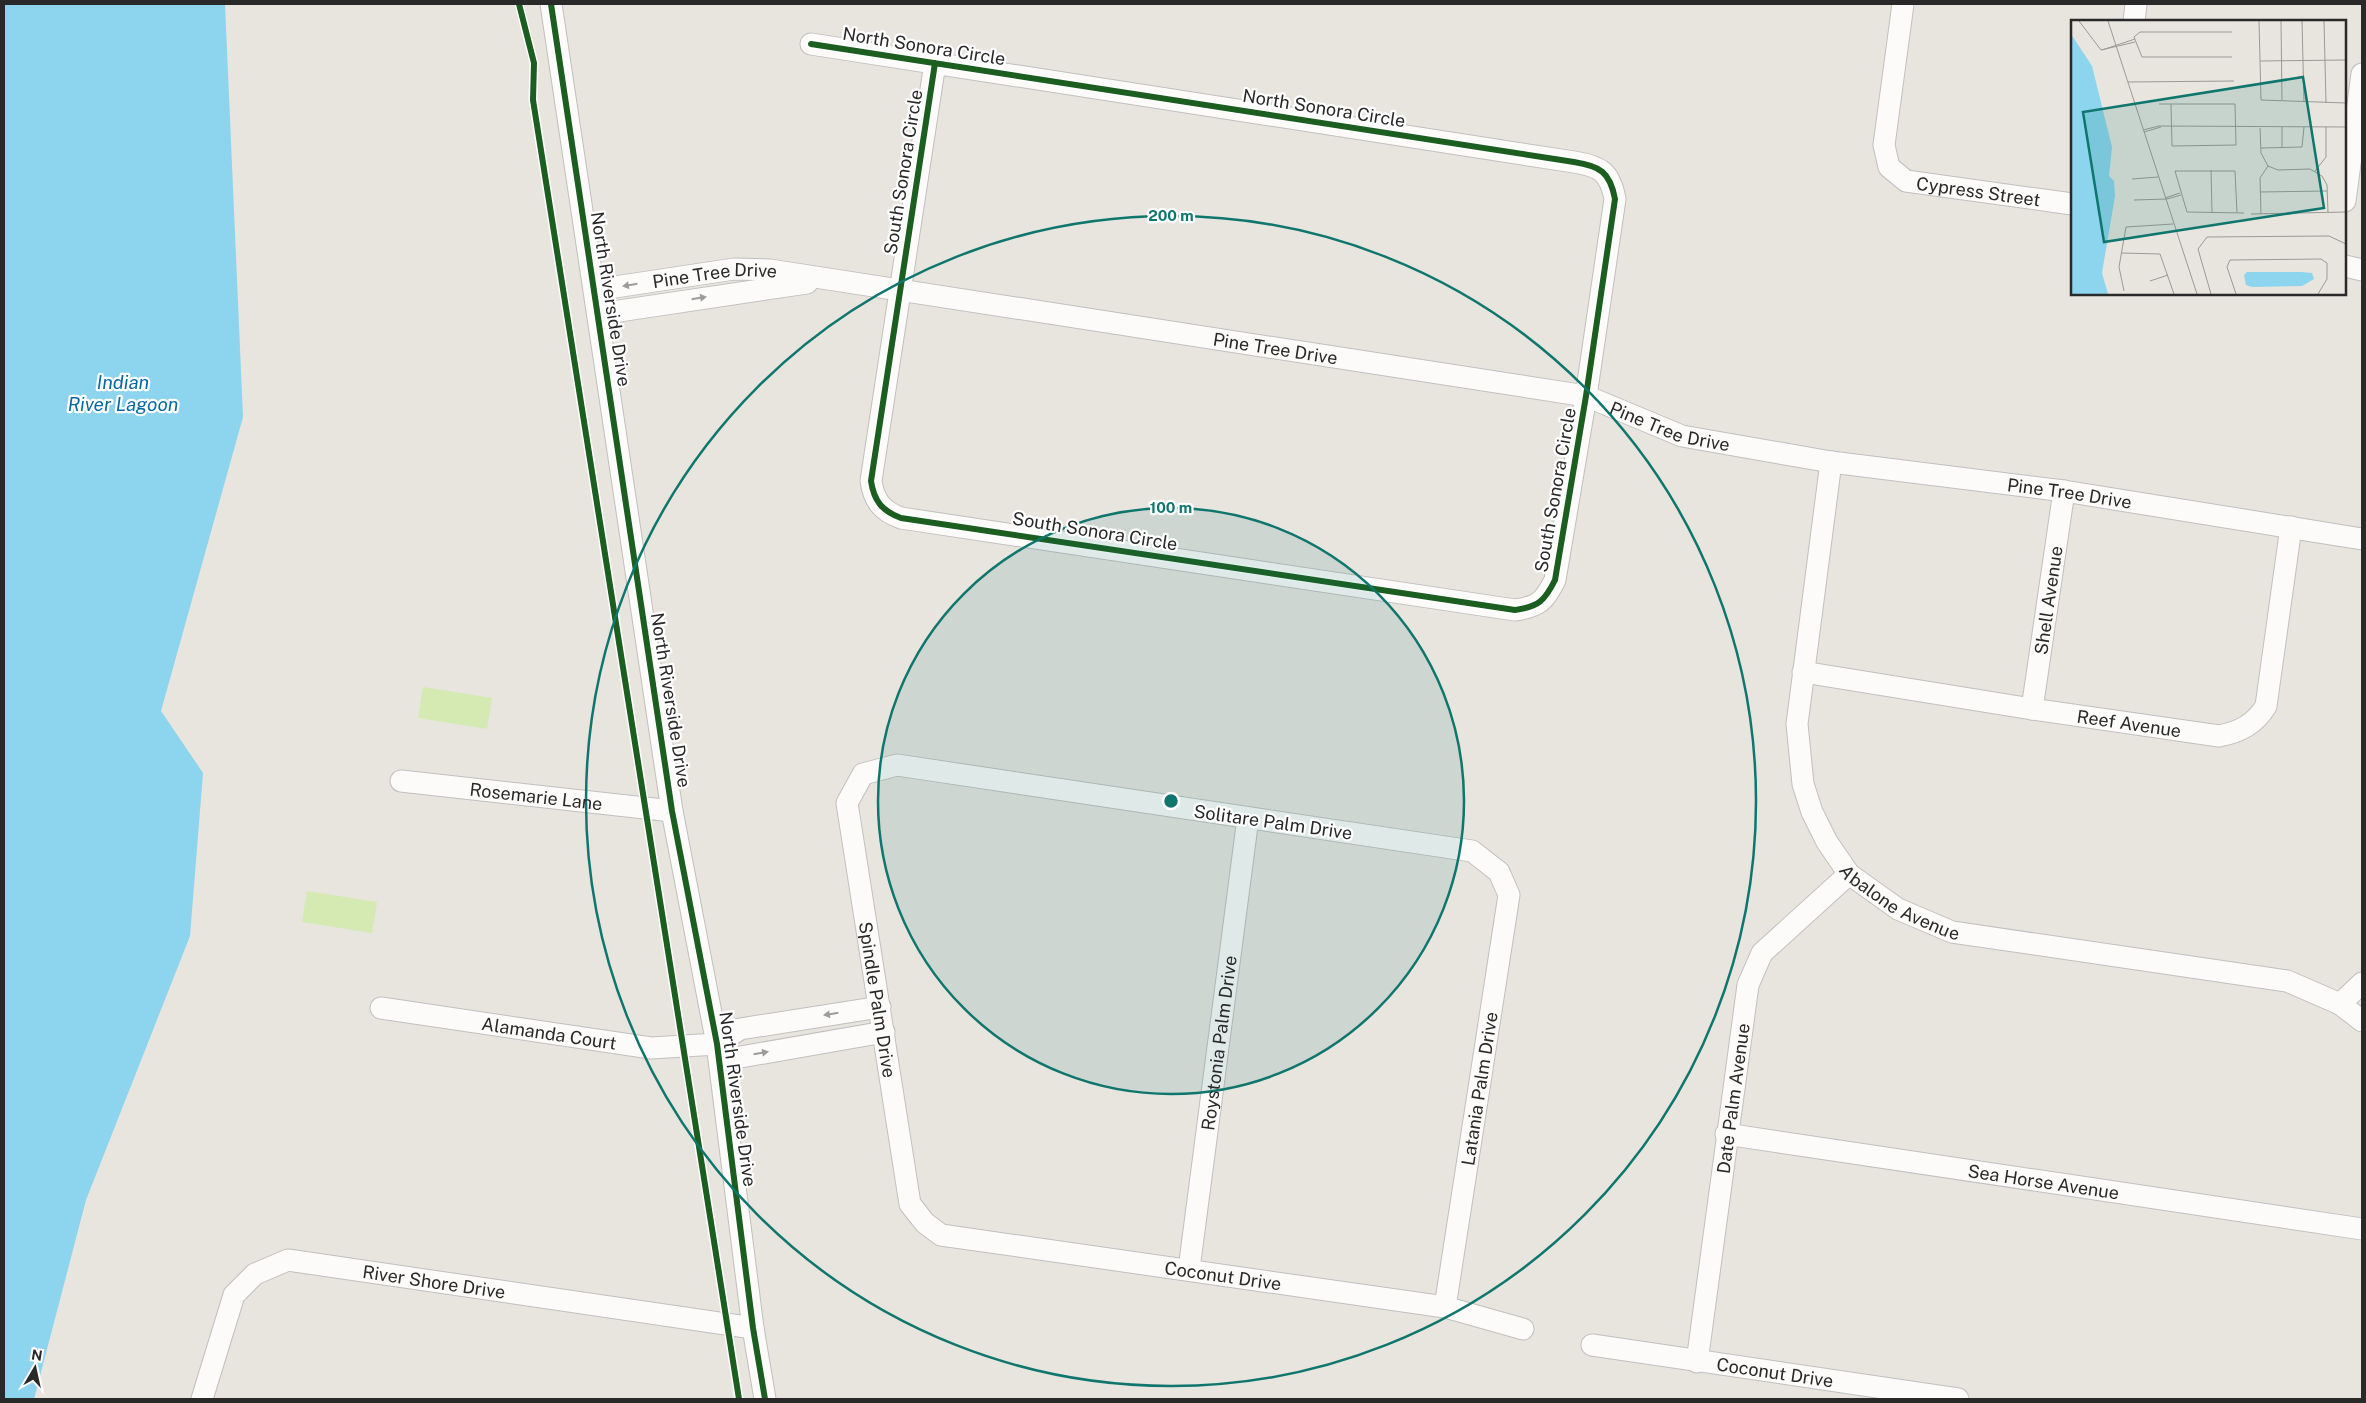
<svg xmlns="http://www.w3.org/2000/svg" width="2366" height="1403" font-family="'Public Sans',sans-serif">
<style>
.pitch{fill:#d4eab2}
.water{fill:#8dd4ee}
.lines{fill:none;stroke-linecap:round;stroke-linejoin:round}
.minor-casing{stroke:#c1c0c0;stroke-width:23}
.minor{stroke:#fcfbfa;stroke-width:21}
.cycleway-casing{stroke:#fff;stroke-width:9}
.cycleway{stroke:#1b5e20;stroke-width:6}
.oneway{fill:#9d9c9c}
.ring{fill:none;stroke:#0f766e;stroke-width:2.5}
.labels{text-anchor:middle;dominant-baseline:central;stroke-width:4.5;stroke-linejoin:round;paint-order:stroke}
.street-label{font-size:18px;fill:#292929;stroke:#fff}
.water-label{font-size:19px;font-style:italic;fill:#0669a1;stroke:#fff}
.inset-road{fill:none;stroke:#9c9996;stroke-width:1}
.view{fill:#0f766e;fill-opacity:0.15;stroke:#0f766e;stroke-width:2.5}
.inset-edge{fill:none;stroke:#292929;stroke-width:2.5}
.centre{fill:#0f766e;stroke:#fff;stroke-width:2.5}
.ring-label{font-size:15px;text-anchor:middle;font-weight:bold;fill:#0f766e;stroke:#fff;stroke-width:4.5;stroke-linejoin:round;paint-order:stroke}
</style>
<rect width="100%" height="100%" fill="#e8e4de"/>
<path class="pitch" d="M423,687L492,698L487,729L418,718Z
M307,891L377,902L372,933L302,922Z"/>
<path class="water" d="M4,4H225L243,417L161,711L203,773L190,936L86,1200L34,1399H4Z"/>
<g class="lines">
<defs>
<g id="minor">
<path d="M551,4L672,811L717,1044L753,1328L765,1399"/>
<path id="s1" d="M1903,4L1884,145L1889,167L1906,181L2072,204"/>
<path d="M2134,21L2136,4"/>
<path d="M811,44L1574,162C1600,166 1610,172 1615,199L1586,396L1555,580C1545,600 1539,607 1515,610L901,518C882,511 874,501 871,481L935,63"/>
<path d="M2345,201L2362,74"/>
<path d="M2345,266L2362,270"/>
<path id="s2" d="M595,290L734,269L770,270L1586,396L1682,436L1831,462L2064,491L2362,539"/>
<path d="M599,314L807,283"/>
<path id="s3" d="M1831,462L1797,724L1803,784L1812,812L1827,842L1849,874L1898,909L1952,932L2287,981L2340,1004L2362,1021"/>
<path id="s4" d="M1803,672L2032,709L2219,736C2240,732 2255,724 2266,706L2291,527"/>
<path id="s5" d="M2032,709L2064,491"/>
<path id="s6" d="M401,781L672,811"/>
<path d="M2340,1004L2362,983"/>
<path id="s7" d="M381,1008L651,1048L717,1044L740,1029L880,1007"/>
<path d="M717,1044L735,1058L884,1032"/>
<path id="s8" d="M1726,1134L2362,1229"/>
<path id="s9" d="M1189,1269L1248,818"/>
<path id="s10" d="M1445,1307L1509,895L1499,872L1472,851L897,765L863,774L847,803L910,1204L925,1223L941,1235L1445,1307L1523,1329"/>
<path id="s11" d="M1592,1345L1958,1399"/>
<path id="s12" d="M1697,1362L1748,985L1762,953L1849,874"/>
<path id="s13" d="M202,1399L234,1295L255,1274L288,1260L753,1328"/>
</g>
</defs>
<use href="#minor" class="minor-casing"/>
<use href="#minor" class="minor"/>
<defs>
<path id="cycleway" d="M519,4L534,63L533,100L739,1399
M551,4L672,811L717,1044L753,1328L765,1399
M811,44L1574,162C1600,166 1610,172 1615,199L1586,396L1555,580C1545,600 1539,607 1515,610L901,518C882,511 874,501 871,481L935,63"/>
</defs>
<use href="#cycleway" class="cycleway-casing"/>
<use href="#cycleway" class="cycleway"/>
</g>
<defs><path id="oneway-solid" d="M-6-.8H1V-3.2L6.5 0L1 3.2V.8H-6Z" transform="scale(1.25)"/></defs>
<g class="oneway">
<use href="#oneway-solid" transform="translate(630 285) rotate(171)"/>
<use href="#oneway-solid" transform="translate(699 298) rotate(-9)"/>
<use href="#oneway-solid" transform="translate(831 1014) rotate(171)"/>
<use href="#oneway-solid" transform="translate(761 1053) rotate(-10)"/>
</g>
<circle cx="1171" cy="801" r="293" fill="#0f766e" fill-opacity=".12"/>
<g class="ring">
<circle cx="1171" cy="801" r="293"/>
<circle cx="1171" cy="801" r="585"/>
</g>
<g class="labels">
<g class="street-label">
<text transform="translate(924 46) rotate(9)">North Sonora Circle</text>
<text transform="translate(1324 108) rotate(9)">North Sonora Circle</text>
<text transform="translate(903 172) rotate(-81)">South Sonora Circle</text>
<text stroke="none"><textPath href="#s1" startOffset="260">Cypress Street</textPath></text>
<text stroke="none"><textPath href="#s2" startOffset="121">Pine Tree Drive</textPath></text>
<text transform="translate(611 299) rotate(81)">North Riverside Drive</text>
<text stroke="none"><textPath href="#s2" startOffset="688">Pine Tree Drive</textPath></text>
<text stroke="none"><textPath href="#s2" startOffset="1092">Pine Tree Drive</textPath></text>
<text transform="translate(1555 490) rotate(-80)">South Sonora Circle</text>
<text stroke="none"><textPath href="#s2" startOffset="1498">Pine Tree Drive</textPath></text>
<text transform="translate(1095 531) rotate(9)">South Sonora Circle</text>
<text stroke="none"><textPath href="#s5" startOffset="110">Shell Avenue</textPath></text>
<text transform="translate(671 700) rotate(81)">North Riverside Drive</text>
<text stroke="none"><textPath href="#s4" startOffset="330">Reef Avenue</textPath></text>
<text stroke="none"><textPath href="#s6" startOffset="136">Rosemarie Lane</textPath></text>
<text transform="translate(1273 822) rotate(8)">Solitare Palm Drive</text>
<text stroke="none"><textPath href="#s3" startOffset="485">Abalone Avenue</textPath></text>
<text stroke="none"><textPath href="#s10" startOffset="1325">Spindle Palm Drive</textPath></text>
<text stroke="none"><textPath href="#s7" startOffset="170">Alamanda Court</textPath></text>
<text stroke="none"><textPath href="#s9" startOffset="228">Roystonia Palm Drive</textPath></text>
<text stroke="none"><textPath href="#s10" startOffset="221">Latania Palm Drive</textPath></text>
<text stroke="none"><textPath href="#s12" startOffset="266">Date Palm Avenue</textPath></text>
<text transform="translate(738 1099) rotate(82)">North Riverside Drive</text>
<text stroke="none"><textPath href="#s8" startOffset="321">Sea Horse Avenue</textPath></text>
<text stroke="none"><textPath href="#s10" startOffset="1861">Coconut Drive</textPath></text>
<text stroke="none"><textPath href="#s13" startOffset="322">River Shore Drive</textPath></text>
<text stroke="none"><textPath href="#s11" startOffset="185">Coconut Drive</textPath></text>
</g>
<g class="water-label">
<text x="123" y="382">Indian<tspan x="123" dy="22">River Lagoon</tspan></text>
</g>
</g>
<g transform="translate(2071 20)">
<rect width="275" height="275" fill="#e8e4de"/>
<path d="M0,14L21,46L41,127L38,156L43,161L44,176L31,253L37,274H0ZM176,252H230L241,253L243,259L231,266L181,267L175,265L173,255Z" fill="#8dd4ee"/>
<path class="inset-road" d="M8,1L30,30M37,1L126,274M188,1L190,80L275,83M210,1L211,80M231,1L233,82M253,1L255,83M161,12H69L63,17L71,37H161M30,30L64,22M31,30L64,19M189,41L275,40M57,62L163,61M88,84H164L165,125L101,126L100,84M211,107V128M189,108L190,133L197,146L207,150L239,149L251,156L256,165L257,192M72,110L88,106L275,107M73,112L90,107M190,128L231,127L233,107M140,150L141,192M244,151L255,137V107M61,159L87,157M189,172L256,171M94,178L109,173M63,180L96,179L110,175M166,192L164,151H104L116,192L173,193M180,194L275,192M190,194L189,158L197,146M50,233L89,234L103,274M79,261L97,255M53,271L48,247L55,207L102,204M140,274L127,229L136,217L258,216L275,224M165,274L156,247L159,240L250,239L256,243V259L247,274"/>
<path class="view" d="M232,57L253,188L33,222L12,92Z"/>
<rect width="275" height="275" class="inset-edge"/>
</g>
<circle cx="1171" cy="801" r="8" class="centre"/>
<g class="ring-label">
<text x="1171" y="221">200 m</text>
<text x="1171" y="513">100 m</text>
</g>
<rect width="2366" height="1403" fill="none" stroke="#292929" stroke-width="10"/>
<g transform="translate(35 1368) rotate(9)" stroke="#ffffff" stroke-width="4" paint-order="stroke">
<path d="M0-4L9 19L0 12L-9 19Z" fill="#292929"/>
<text y="-8" font-size="14" font-weight="bold" text-anchor="middle" fill="#292929">N</text>
</g>
</svg>
